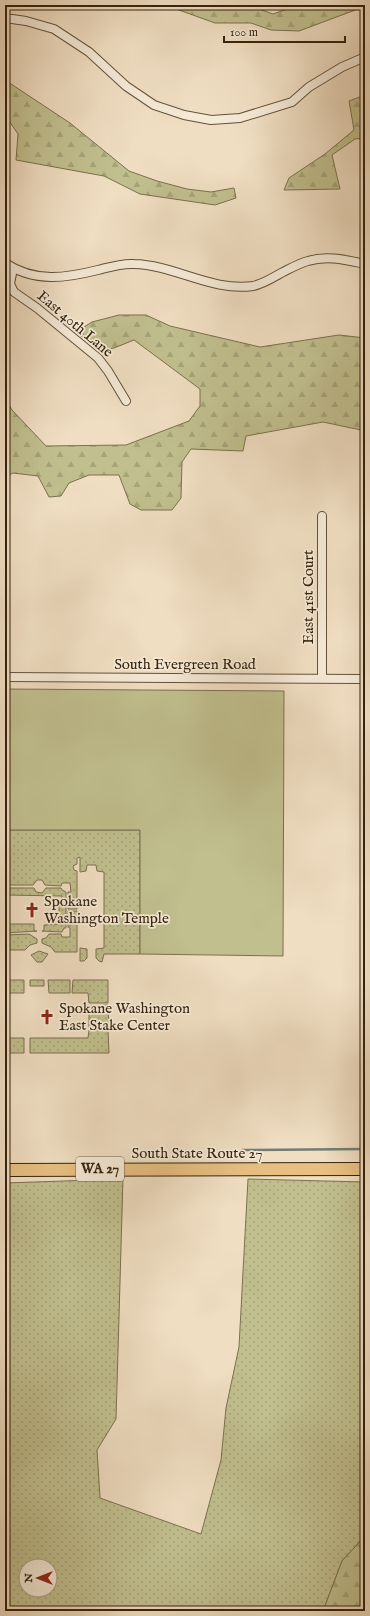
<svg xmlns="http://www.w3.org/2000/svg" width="370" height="1616" font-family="'IM FELL English',serif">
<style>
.grass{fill:url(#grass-dots);stroke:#7a714e;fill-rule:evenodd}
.forest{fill:url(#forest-firs);stroke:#7a714e}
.park{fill:#c1bf8e;stroke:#7a714e}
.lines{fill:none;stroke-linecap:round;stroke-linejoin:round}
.stream{stroke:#727e75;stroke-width:2.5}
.street-casing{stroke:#63523a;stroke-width:10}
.primary-casing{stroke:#34230d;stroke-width:14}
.street{stroke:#f5ead7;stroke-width:8}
.primary{stroke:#e8bf81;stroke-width:12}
.labels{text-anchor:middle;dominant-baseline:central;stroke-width:3.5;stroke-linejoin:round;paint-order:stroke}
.shield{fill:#f5ead7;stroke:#6e5f4a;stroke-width:1}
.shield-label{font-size:14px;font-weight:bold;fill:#34230d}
.street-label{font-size:15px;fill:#34230d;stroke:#f5ead7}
.poi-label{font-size:15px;fill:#34230d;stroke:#f5ead7;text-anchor:start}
</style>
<defs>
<pattern id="grass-dots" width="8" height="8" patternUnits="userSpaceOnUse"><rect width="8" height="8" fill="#c1bf8e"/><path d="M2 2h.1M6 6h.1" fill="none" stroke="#a6a479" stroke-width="1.8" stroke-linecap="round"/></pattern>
<pattern id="forest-firs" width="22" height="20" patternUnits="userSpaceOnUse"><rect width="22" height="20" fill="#c1bf8e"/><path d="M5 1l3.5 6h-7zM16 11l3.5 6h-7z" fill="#a6a479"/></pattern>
</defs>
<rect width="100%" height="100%" fill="#f0dec2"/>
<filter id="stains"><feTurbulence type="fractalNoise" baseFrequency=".005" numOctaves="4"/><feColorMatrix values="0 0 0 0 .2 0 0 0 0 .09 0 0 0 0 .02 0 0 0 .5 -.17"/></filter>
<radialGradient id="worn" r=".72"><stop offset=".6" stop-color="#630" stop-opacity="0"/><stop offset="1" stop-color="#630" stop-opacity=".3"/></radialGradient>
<path class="grass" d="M5,830H140V954H104L102,962L99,961L96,958V949L104,948V872L97,871L96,865H87L86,871L80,872V857L77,858V864L73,866L74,870L77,871V909H68V892H71L70,883H62L61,886L45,885L42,880H37L33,885H5Z
M5,888H34L36,892L42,893L46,888H61L62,890L66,892V928H64L62,932L42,931H44V925L62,924V915H59V905H62V896L5,895Z
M68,911H77V952H55L51,947L42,943V939L46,938L49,934H61L62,937H70V928L68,927Z
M5,924H34V931H37L5,933Z
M29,934L37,939V943L30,945L25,950H5V935Z
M80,948L87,949V958L84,961H80Z
M39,951L48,954L42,962H37L31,955Z
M5,980H24V993H5Z
M30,980H44V986H30Z
M48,980H70V993H49Z
M73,980H108V1003H89L88,993H72Z
M108,1005L109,1027L89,1028V1006Z
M89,1030H108L109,1053H30V1038H88Z
M5,1038H24V1053H5Z
M123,1179L116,1419L97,1450L100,1498L201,1534L221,1460L226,1408L239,1347L248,1179L365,1182V1536L342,1561L323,1611H5V1183ZM26,1566H50V1590H26Z"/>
<path class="forest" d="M165,5H248L273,14L290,8L292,5H364L358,9L299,31L271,30L251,23H215Z
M5,80L70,123L129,171L157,181L187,189L211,192L234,188L236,198L215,205L140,194L104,176L16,160L18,134L5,115Z
M365,95V138L355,139L332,155L340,189L284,190L289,178L325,154L354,130L349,101Z
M119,315H146L170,326L260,347L339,335L365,338V436L361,430L323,422L246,436L243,451L191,449L182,462L181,498L172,510H141L130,504L119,475H89L69,483L61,496L49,497L38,476L13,473L5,477V398L12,410L46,446L126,445L189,421L200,406V389L134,340L114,348L100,351L76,332L92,322Z
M365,1536V1611H323L342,1561Z"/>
<path class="park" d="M5,689L284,691L283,956L140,954V830H5Z"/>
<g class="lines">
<path class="stream" d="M242,1150L365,1149"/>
<defs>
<path id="street" d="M5,18L26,21L54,29L89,52L126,86L154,105L184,115L211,120L240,118L292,102L309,87L342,67L365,57
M5,263C35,283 66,278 98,270C110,267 122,263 134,264C175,265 212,292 253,286C263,284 274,277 283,272C291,268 300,263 308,261C327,255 346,260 365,264
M13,268L10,284L14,292L37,308L98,358L108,371L126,401
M5,677L365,679
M322,678V516"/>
<path id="primary" d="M5,1170L365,1169"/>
</defs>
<use href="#street" class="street-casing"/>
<use href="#primary" class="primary-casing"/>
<use href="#street" class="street"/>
<use href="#primary" class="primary"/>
</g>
<defs>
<symbol id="church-bare" viewBox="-9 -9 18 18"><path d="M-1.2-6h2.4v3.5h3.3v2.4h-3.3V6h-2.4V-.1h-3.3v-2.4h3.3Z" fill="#8f2418" stroke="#f5ead7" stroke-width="2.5" paint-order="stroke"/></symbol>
</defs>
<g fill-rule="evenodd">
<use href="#church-bare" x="21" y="899" width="22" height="22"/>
<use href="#church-bare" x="36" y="1006" width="22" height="22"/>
</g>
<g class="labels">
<rect class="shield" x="76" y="1157" width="48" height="24" rx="3"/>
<g class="shield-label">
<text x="100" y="1169">WA 27</text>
</g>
<g class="street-label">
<text transform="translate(75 324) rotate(40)">East 40th Lane</text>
<text transform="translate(308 597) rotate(-90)">East 41st Court</text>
<text x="185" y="664">South Evergreen Road</text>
<text x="197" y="1153">South State Route 27</text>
</g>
<g class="poi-label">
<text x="44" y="901">Spokane<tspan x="44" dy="17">Washington Temple</tspan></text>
<text x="59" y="1008">Spokane Washington<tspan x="59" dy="17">East Stake Center</tspan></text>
</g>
</g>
<rect width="370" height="1616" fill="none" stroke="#f0dec2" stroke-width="20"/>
<rect x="6" y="6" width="358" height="1604" fill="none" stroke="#34230d" stroke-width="2"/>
<rect x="10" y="10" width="350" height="1596" fill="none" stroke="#34230d"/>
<g transform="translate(38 1578) rotate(270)"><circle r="19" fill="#f5ead7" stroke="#a89a86"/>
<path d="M0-3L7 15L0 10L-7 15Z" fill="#8f2418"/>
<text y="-6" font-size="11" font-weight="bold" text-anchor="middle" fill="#34230d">N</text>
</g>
<path d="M224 36v6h121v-6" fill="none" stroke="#34230d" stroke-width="2"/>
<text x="230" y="36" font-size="12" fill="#34230d" stroke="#f5ead7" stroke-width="3" paint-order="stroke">100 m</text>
<rect width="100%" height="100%" filter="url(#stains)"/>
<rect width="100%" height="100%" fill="url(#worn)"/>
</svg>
